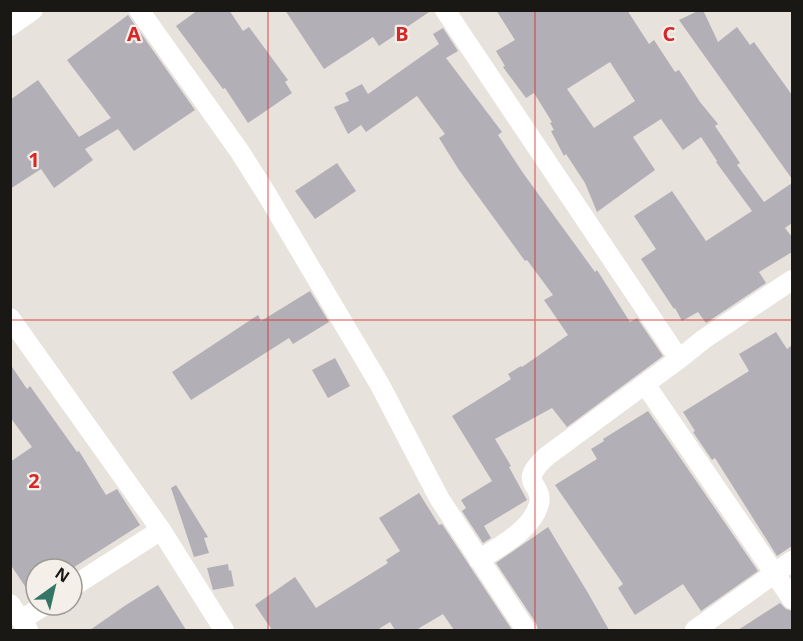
<svg xmlns="http://www.w3.org/2000/svg" width="803" height="641" font-family="'Noto Sans',sans-serif">
<style>
.building{fill:#b2afb6;fill-rule:evenodd}
.lines{fill:none;stroke-linecap:round;stroke-linejoin:round}
.minor{stroke:#fff;stroke-width:20}
.grid{fill:none;stroke:#d62828;stroke-width:1.5;stroke-opacity:0.55}
.grid-label{font-size:20px;text-anchor:middle;font-weight:bold;fill:#d62828;stroke:#f4efe8;stroke-width:4.5;stroke-linejoin:round;paint-order:stroke}
</style>
<rect width="100%" height="100%" fill="#e7e2db"/>
<path class="building" d="M198,10H229L243,31L249,27L288,80L285,82L292,93L248,123L225,88L223,89L176,26Z
M285,10H432L379,46L373,37L324,69Z
M496,10H627L649,44L654,40L675,72L679,70L700,102L718,124L715,126L740,163L737,165L764,202L792,183V223L785,228L792,237V252L759,272L766,283L706,323L698,312L682,321L675,308L674,309L641,259L656,249L634,216L672,191L706,241L752,211L716,162L717,161L701,137L683,150L661,119L633,137L655,170L597,212L585,183L566,154L564,156L551,131L554,130L550,123L552,122L534,93L526,98L503,67L505,66L496,51L515,40ZM610,62L635,101L594,128L567,89Z
M700,10H703L718,42L737,27L750,45L754,42L792,95V179L679,20Z
M128,15L195,110L134,151L118,129L85,149L93,160L54,188L41,169L10,189V100L38,80L79,137L111,118L67,60Z
M443,28L458,51L446,58L502,132L498,135L523,173L595,272L597,270L630,322L637,318L663,356L567,427L552,408L495,439L511,466L509,467L527,500L484,526L491,538L483,543L462,511L466,508L461,500L492,481L452,416L511,379L508,374L521,366L522,367L568,335L544,300L553,295L527,260L525,261L459,170L439,138L445,134L417,96L366,132L361,125L348,134L334,107L349,101L345,93L362,84L368,94L439,44L433,34Z
M337,163L356,191L315,219L295,191Z
M310,291L329,322L293,344L289,338L191,400L172,372L258,315L261,321Z
M776,332L787,349L792,345V546L777,556L715,458L712,460L693,432L695,431L683,412L749,371L739,354Z
M335,358L350,386L328,398L312,370Z
M10,364L27,389L30,386L77,452L79,451L106,495L117,489L140,525L71,569H36V596L33,598L10,564V462L32,447L10,417Z
M648,411L758,571L701,611L683,584L635,615L618,588L623,584L555,485L597,459L591,449L604,441L603,439Z
M176,485L208,537L204,538L209,553L194,557L171,488Z
M419,493L439,525L442,524L512,630H454L443,614L416,630H395L390,622L377,630H272L255,605L295,577L316,608L388,563L386,560L400,551L379,518Z
M548,527L588,593L609,630H538L536,623L496,563Z
M228,564L229,571L231,570L234,586L213,590L207,568Z
M158,585L186,630H90L126,605Z
M780,603L786,609L792,611V630H738Z"/>
<g class="lines">
<path class="minor" d="M139,10L240,152L266,193L380,385L439,498L526,630
M445,10L679,359L547,456C515,485 544,482 539,504C532,530 500,546 479,560
M10,26L33,10
M10,318L161,530L224,630
M679,359L704,339L792,280
M645,384L792,599
M72,587L161,530
M10,604L28,630
M21,620L45,605
M695,630L792,561"/>
</g>
<path class="grid" d="M268,10V630M535,10V630M10,320H792"/>
<g class="grid-label">
<text x="134" y="41">A</text>
<text x="402" y="41">B</text>
<text x="669" y="41">C</text>
<text x="34" y="167">1</text>
<text x="34" y="488">2</text>
</g>
<rect width="803" height="641" fill="none" stroke="#191815" stroke-width="24"/>
<g transform="translate(54 587) rotate(34)"><circle r="28" fill="#f4efe8" stroke="#9c9994" stroke-width="1.5"/>
<path d="M0-4.5L10 22L0 15L-10 22Z" fill="#347565"/>
<text y="-9" font-size="16" font-weight="bold" text-anchor="middle" fill="#191815">N</text>
</g>
</svg>
